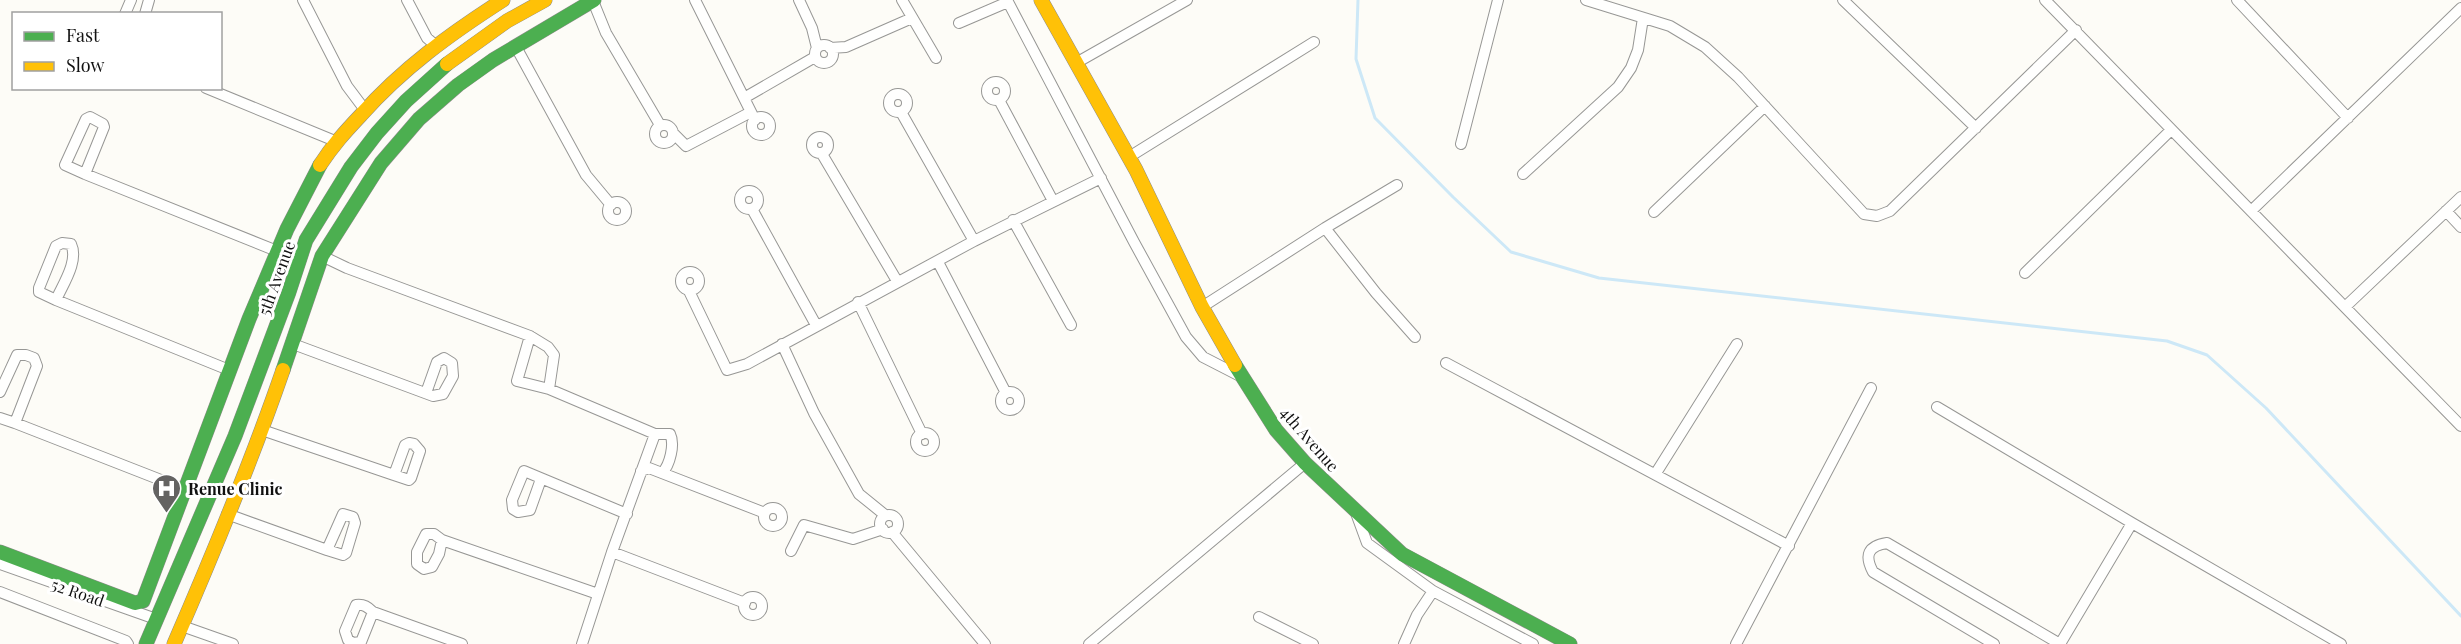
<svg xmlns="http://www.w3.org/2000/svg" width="2461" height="644" font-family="'Playfair Display',serif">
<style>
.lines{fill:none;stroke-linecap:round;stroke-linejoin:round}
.stream{stroke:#cde8f7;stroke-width:3}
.street-casing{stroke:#979795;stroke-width:12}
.fast-casing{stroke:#8e8d8b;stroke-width:15}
.slow-casing{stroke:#8e8d8b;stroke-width:15}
.street{stroke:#fffffe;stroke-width:10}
.fast{stroke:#4caf50;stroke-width:14}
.slow{stroke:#ffc107;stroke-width:14}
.labels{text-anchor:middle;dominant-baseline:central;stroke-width:6;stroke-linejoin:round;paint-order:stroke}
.street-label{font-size:16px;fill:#111;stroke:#fff}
.poi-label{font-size:16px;font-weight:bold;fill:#111;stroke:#fff;text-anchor:start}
</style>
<rect width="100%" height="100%" fill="#fdfcf7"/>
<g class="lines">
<path class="stream" d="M1358,0L1356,59L1375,118L1453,197L1511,252L1599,278L2167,341L2207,355L2266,408L2461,616"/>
<defs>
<path id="street" d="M303,0L347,86L365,110
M407,0L427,38L434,44
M695,0L755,120
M799,0L812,28L817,48
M902,0L936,58
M1007,0L1134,242L1186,337L1203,357L1240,376
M1586,0L1670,26L1705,47L1738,77L1864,214L1877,216L1890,211L2076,30
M1843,0L1976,128
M2045,0L2461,426
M2237,0L2348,118
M593,1L606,33L660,125
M125,14L131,0
M145,14L149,0
M959,23L1008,2
M815 54a9 9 0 1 1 18 0a9 9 0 1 1-18 0Z
M516,47L586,175L611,205
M830,48L846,47L912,18
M1076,63L1187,0
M987 91a9 9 0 1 1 18 0a9 9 0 1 1-18 0Z
M206,88L335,141
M889 103a9 9 0 1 1 18 0a9 9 0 1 1-18 0Z
M744,98L815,57
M999,100L1053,201
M901,112L974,241
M752 126a9 9 0 1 1 18 0a9 9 0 1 1-18 0Z
M655 134a9 9 0 1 1 18 0a9 9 0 1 1-18 0Z
M673,133L686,146L751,112
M812 145a8 8 0 1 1 16 0a8 8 0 1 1-16 0Z
M1461,144L1498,0
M822,154L897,281
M1129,157L1314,42
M85,174L104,127L103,124L90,117L86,119L65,165L85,174L277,251
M1523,174L1618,87L1631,68L1638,50L1643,18
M740 200a9 9 0 1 1 18 0a9 9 0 1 1-18 0Z
M608 211a9 9 0 1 1 18 0a9 9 0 1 1-18 0Z
M752,209L816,325
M2251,211L2461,8
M2446,211L2461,227
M1654,212L1765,106
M1013,220L1071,325
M1325,228L1376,293L1415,337
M62,243L71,244C79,261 63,284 56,300L39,292V288L56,246Z
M322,256L347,268L530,336L548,347L554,355L549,389
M938,262L1006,393
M681 281a9 9 0 1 1 18 0a9 9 0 1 1-18 0Z
M2025,273L2171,130
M689,291L727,370L747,364L974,241L1101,178
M56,300L229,370
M858,302L922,434
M1202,307L1325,228L1397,185
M2345,307L2461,197
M530,336L517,381L549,389L655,434H670C675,444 670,465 662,473
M293,344L433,396L443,394L453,376L452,363L444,358L437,362L426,393
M782,344L814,413L859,494L885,515
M1446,363L1789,546
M0,392L17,355H26L34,358L37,366L15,423L0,418
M1001 401a9 9 0 1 1 18 0a9 9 0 1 1-18 0Z
M1937,407L2132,523L2341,644
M15,423L184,489
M262,430L394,475
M916 442a9 9 0 1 1 18 0a9 9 0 1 1-18 0Z
M409,443L414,444L420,451L411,478L409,480L394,475L405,445Z
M641,471L649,468L765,513
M1656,473L1737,344
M541,479L530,510L518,512L513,509L512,500L524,471L627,514
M764 517a9 9 0 1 1 18 0a9 9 0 1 1-18 0Z
M1356,513L1367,543L1433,591L1533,644
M227,514L327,550
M343,514L353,517L355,523L346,553L343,555L327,550Z
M880 524a9 9 0 1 1 18 0a9 9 0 1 1-18 0Z
M892,532L985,644
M442,540L439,554L432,567L424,569L417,564V552L426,534H434L442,540L598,594
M791,551L804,525L853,539L883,529
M612,552L745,603
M0,564L156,619
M0,592L126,641L128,644
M744 606a9 9 0 1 1 18 0a9 9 0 1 1-18 0Z
M373,612L361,642L353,643L348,640L345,631L356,605C364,604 368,607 373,612L462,644
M1259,617L1313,644
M182,626L233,644
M582,644L612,552L655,434
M1089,644L1305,463
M1404,644L1417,615L1433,591
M1736,644L1871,388
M1994,644L1873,572C1864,555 1868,546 1887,543L2060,644
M2060,644L2132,523"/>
<path id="fast" d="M1235,365L1276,430L1305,463L1402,554L1570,644
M283,370L322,256L381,163L419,119L458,85L493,60L594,0
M0,552L135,603L143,601L249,319L287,229L320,165
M146,644L235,436L289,292L306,240L351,167L377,133L406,101L447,64"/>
<path id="slow" d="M1041,0L1136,170L1202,307L1235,365
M447,64L507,21L545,0
M320,165C333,145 345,132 361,115C403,68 450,34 503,0
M174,644C213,554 251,463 283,370"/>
</defs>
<use href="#street" class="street-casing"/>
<use href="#fast" class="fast-casing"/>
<use href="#slow" class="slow-casing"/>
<use href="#street" class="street"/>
<use href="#fast" class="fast"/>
<use href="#slow" class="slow"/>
</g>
<defs>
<symbol id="hospital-pin" viewBox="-11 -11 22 30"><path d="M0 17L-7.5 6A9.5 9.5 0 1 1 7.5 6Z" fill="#646362" stroke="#fff"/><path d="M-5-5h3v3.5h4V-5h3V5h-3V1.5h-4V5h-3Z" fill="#fff"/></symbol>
</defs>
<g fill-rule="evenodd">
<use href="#hospital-pin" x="150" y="472" width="33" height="45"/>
</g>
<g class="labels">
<g class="street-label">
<text transform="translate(276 278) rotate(-70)">5th Avenue</text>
<text transform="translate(1310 439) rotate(49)">4th Avenue</text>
<text transform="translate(78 592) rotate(19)">52 Road</text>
</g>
<g class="poi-label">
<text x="188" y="488">Renue Clinic</text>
</g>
</g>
<rect x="12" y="12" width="210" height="78" fill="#ffffff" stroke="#a0a0a0" stroke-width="1.5"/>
<rect x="24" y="32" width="30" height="9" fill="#4caf50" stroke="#a0a0a0" stroke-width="1.5"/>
<text x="66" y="42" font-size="18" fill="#111111">Fast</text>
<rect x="24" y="62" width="30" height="9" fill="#ffc107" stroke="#a0a0a0" stroke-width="1.5"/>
<text x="66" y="72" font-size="18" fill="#111111">Slow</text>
</svg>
